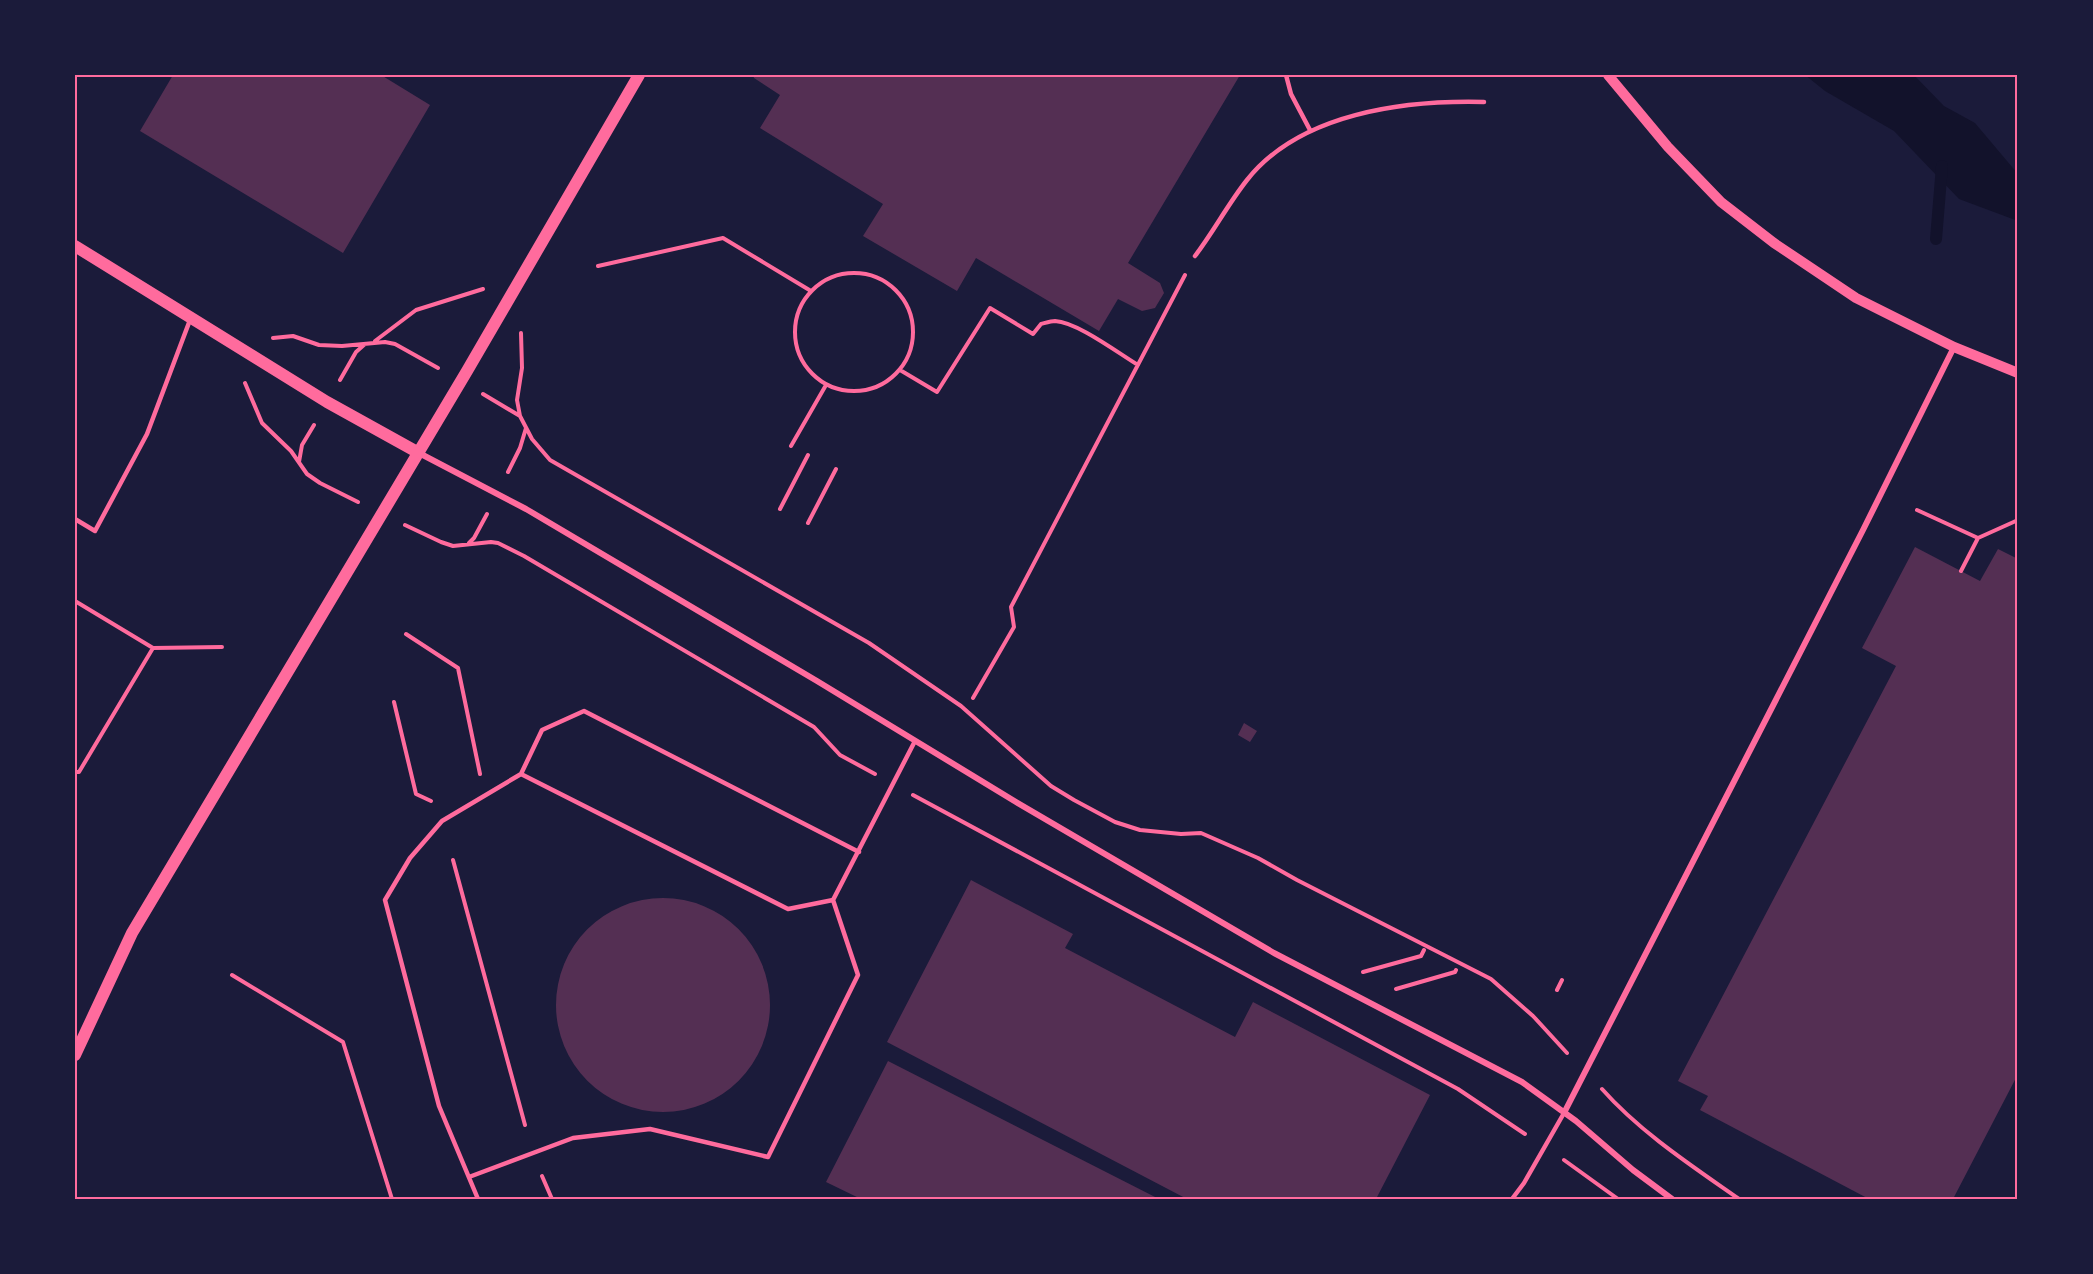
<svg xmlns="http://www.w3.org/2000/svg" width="2093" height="1274" font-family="Cabin,sans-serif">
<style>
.water{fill:#12122b}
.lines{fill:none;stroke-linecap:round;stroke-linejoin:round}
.stream{stroke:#12122b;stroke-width:12}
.building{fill:#542f53}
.path{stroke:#ff6b9d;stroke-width:4}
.service{stroke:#ff6b9d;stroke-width:4.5}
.minor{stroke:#ff6b9d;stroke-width:6}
.tertiary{stroke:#ff6b9d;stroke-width:10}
.secondary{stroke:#ff6b9d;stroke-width:12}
.neatline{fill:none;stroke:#ff6b9d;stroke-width:2}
</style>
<rect width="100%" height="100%" fill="#1b1b3a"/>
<path class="water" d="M1805,75H1914L1944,106L1975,123L2018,174V221L1959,199L1894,131L1825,91Z"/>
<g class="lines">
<path class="stream" d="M1936,239L1942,166"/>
</g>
<path class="building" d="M173,75H381L430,105L343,253L140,131Z
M753,75H1240L1128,263L1160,283L1164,293L1155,308L1142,311L1118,299L1099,331L976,258L957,291L863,236L883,204L760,128L780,95L754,78Z
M1915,547L1980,581L1998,549L2018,559V1074L1953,1199H1869L1700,1110L1708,1096L1678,1081L1896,666L1862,648Z
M1244,723L1257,731L1250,742L1238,735Z
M971,880L1073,934L1065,948L1235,1037L1253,1002L1430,1095L1376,1199H1187L887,1042Z
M556 1005a107 107 0 1 1 214 0a107 107 0 1 1-214 0Z
M888,1061L1159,1199H861L826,1182Z"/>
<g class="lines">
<path class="path" d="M598,266L723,238L811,291
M795 332a59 59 0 1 1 118 0a59 59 0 1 1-118 0Z
M273,338L293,336L319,345L342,346L385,342L395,344L438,368
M375,341L416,310L483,289
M900,370L937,392L990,308L1033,334L1041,324C1045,323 1051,321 1055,321C1077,322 1118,353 1138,365
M340,380L356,352L365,344
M245,383L262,423L291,451L307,474L320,483L358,502
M483,394L520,416L532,439L550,460L869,643L961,706L1051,786L1074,800L1115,822L1140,830L1181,834L1201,833L1258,858L1297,880L1491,979L1533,1016L1567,1053
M520,416L517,400L522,368L521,333
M791,446L826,385
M299,462L302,445L314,425
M508,472L520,448L526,428
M780,509L808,455
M1917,510L1978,538L2018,520
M808,523L836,469
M405,525L441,542L453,546L491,542L498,543L524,556L814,727L840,755L875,774
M469,543L474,538L487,514
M1961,571L1978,538
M75,601L153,648L222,647
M406,634L458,668L480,774
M973,698L1014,627L1011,607L1185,275
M394,702L416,794L431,801
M75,772H79L153,648
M913,795L1458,1089L1525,1134
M453,860L525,1125
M1363,972L1421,956L1424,950
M232,975L343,1042L392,1199
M1396,989L1455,972L1456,970
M1557,990L1562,980
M1602,1089C1640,1132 1692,1166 1739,1199
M1564,1160L1618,1199
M542,1176L552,1199"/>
<path class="service" d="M1286,75L1291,94L1310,130
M1195,256C1214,231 1228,204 1247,180C1300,113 1404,100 1484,102
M75,519L95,531L147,434L190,320
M859,852L584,711L542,730L521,774L788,909L833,900L915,741
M469,1177L573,1138L650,1129L768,1157L858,975L833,900
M478,1199L439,1106L385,900L410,858L442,821L521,774
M1512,1199L1524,1183L1564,1113"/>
<path class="minor" d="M419,453L526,509L817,681L1016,802L1274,953L1522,1082L1576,1121L1633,1170L1672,1199
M1564,1113L1863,530L1954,347"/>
<path class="tertiary" d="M1608,75L1668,147L1721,202L1774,243L1856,298L1954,347L2018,373"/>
<path class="secondary" d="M75,246L327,402L419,453
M75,1055L132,933L467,371L639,75"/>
</g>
<rect width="2093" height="1274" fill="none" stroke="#1b1b3a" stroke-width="153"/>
<rect x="76" y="76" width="1940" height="1122" class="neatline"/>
</svg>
